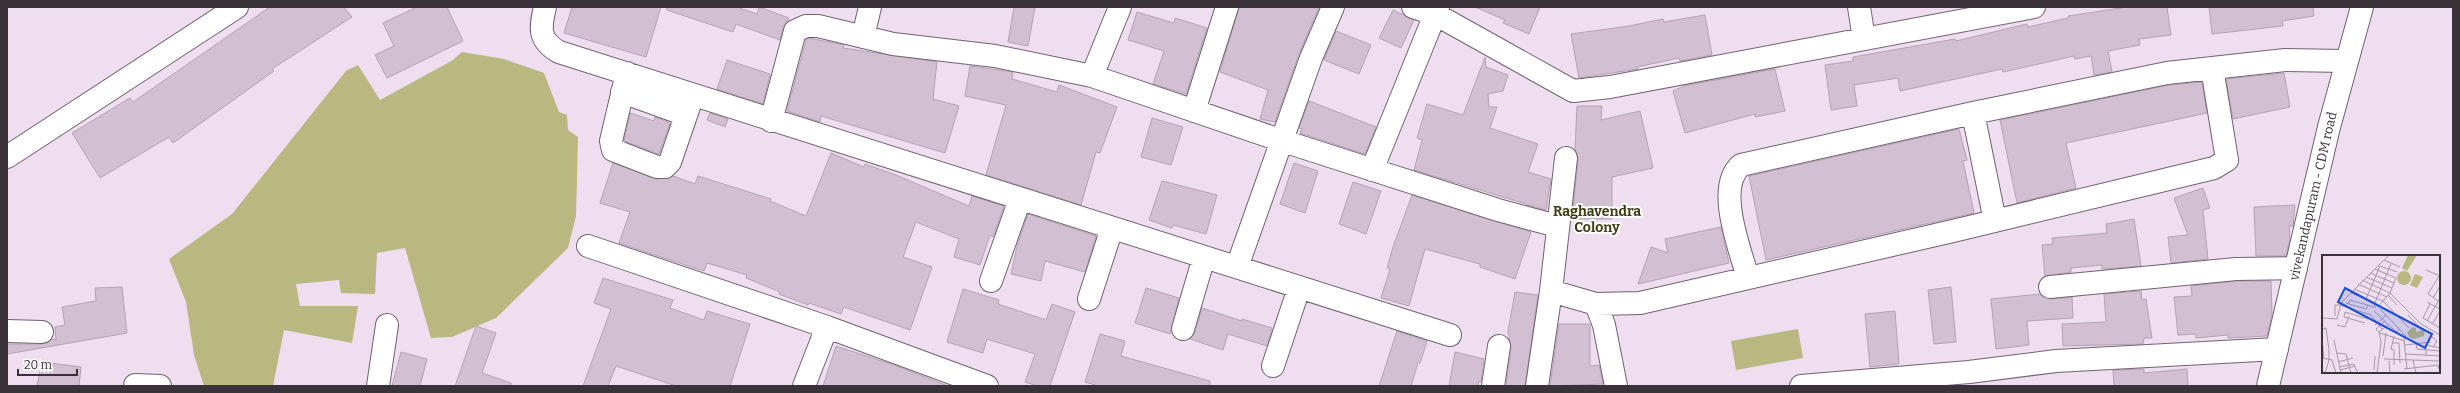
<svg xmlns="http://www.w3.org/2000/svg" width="2460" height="393" font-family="Bitter,serif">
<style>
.green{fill:#bab881}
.building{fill:#d2c0d2;stroke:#b4a3b4}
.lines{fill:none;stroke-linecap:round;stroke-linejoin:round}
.minor-casing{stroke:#726272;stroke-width:24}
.tertiary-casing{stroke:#726272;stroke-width:24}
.minor{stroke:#fff;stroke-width:22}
.tertiary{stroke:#fff;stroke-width:22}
.labels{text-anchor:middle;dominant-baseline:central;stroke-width:4;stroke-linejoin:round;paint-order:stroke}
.street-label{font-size:13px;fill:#393239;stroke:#fff}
.neighbourhood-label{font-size:14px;font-weight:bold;fill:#403d14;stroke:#fff}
.inset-road{fill:none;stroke:#a699a7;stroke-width:1}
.view{fill:#1d4ed8;fill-opacity:0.15;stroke:#1d4ed8;stroke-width:2}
.inset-edge{fill:none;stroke:#393239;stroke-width:2}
</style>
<rect width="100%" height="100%" fill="#efddf0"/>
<path class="green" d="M462,52L504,59L544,73L559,112L567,115L568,130L578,137L576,216L568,248L496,318L452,337L431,338L405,248L377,253L375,294L341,293L339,280L296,284L300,306H358L352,343L284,330L273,386H204L194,355L186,302L169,259L232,214L346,71L358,65L380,100L453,60Z
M1798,329L1803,358L1736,370L1731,341Z"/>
<path class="building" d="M270,7H344L352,17L272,69L274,71L173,143L169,137L100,178L72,133L130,98L133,102Z
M417,7H447L463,41L387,78L375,55L394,46L383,23Z
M572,7H661L646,57L564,33Z
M667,7H736L757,14L759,7L789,18L783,27L780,40L736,24L733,32L667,10Z
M1014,7H1035L1028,46L1008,42Z
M1239,7H1319L1299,54L1275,122L1260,119L1268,90L1220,72Z
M1475,7H1540L1529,34L1503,23L1505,20Z
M2127,7H2167L2171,35L2139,39L2140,45L2108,51L2112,72L2094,75L2091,56L2075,59L2074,56L2003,72L2002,69L1900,91L1898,78L1854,85L1857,106L1831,110L1825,65L1853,61V57L1955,39L1956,41L2027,24L2028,27L2068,18V16Z
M2209,7H2313L2314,16L2282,21L2283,26L2212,34Z
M1393,10L1414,20L1401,48L1379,38Z
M1137,12L1174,23L1175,18L1207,28L1186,94L1153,84L1164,51L1128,40Z
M1705,15L1712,55L1680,61L1679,58L1637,67L1638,69L1579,78L1571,34L1629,26L1663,19L1664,22Z
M1336,31L1371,45L1359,74L1324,60Z
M809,38L844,45L843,48L937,62L933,99L959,106L945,153L821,116L820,122L787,111L806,40Z
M1485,57L1486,67L1508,75L1503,91L1488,94L1489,107H1497L1490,128L1538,144L1528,172L1551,179L1546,210L1414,170L1422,140L1417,138L1427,104L1463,115Z
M727,60L770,74L763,104L717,89Z
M970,66L1013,72L1012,79L1057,92L1059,85L1117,107L1100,153L1096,152L1081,205L986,175L1006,105L965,96Z
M1775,69L1785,111L1755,117V114L1685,133L1673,91L1684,86Z
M2284,73L2290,107L2233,119L2226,79Z
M2202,82L2207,113L2066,143L2076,188L2017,203L2000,120L2169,85Z
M1309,101L1376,127L1365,154L1300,133L1302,129L1299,128Z
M1577,106H1602L1601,120L1640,111L1653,168L1612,177V219H1572L1578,159L1575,149Z
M630,113L654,121L655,117L670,123L659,154L624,141Z
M710,113L728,119L725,127L707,120Z
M1152,118L1183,127L1171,165L1141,157Z
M1959,129L1967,160L1963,161L1974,213L1766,260L1749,176Z
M831,153L864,167L865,164L896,175L969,206L972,196L1004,206L993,237L990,235L980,265L954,257L959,239L916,222L903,257L932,267L910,330L844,307L841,314L809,303L808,305L779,294L780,292L746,278L747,275L707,263L704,271L619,243L630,212L600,203L613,163L657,179L673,176L695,184L698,176L771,199L770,201L806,216Z
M1294,163L1318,171L1305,213L1280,204Z
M1162,181L1217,195L1206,234L1173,225L1172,228L1149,220Z
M1353,182L1381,191L1366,234L1339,224Z
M2203,188L2210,208L2203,210L2208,259L2171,263L2168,237L2188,235L2174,198Z
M1412,195L1531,232L1515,279L1480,267V264L1425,249L1409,306L1381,298L1390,269L1387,268L1393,247Z
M2295,205L2293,226H2289L2290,239L2286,256H2256L2254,207Z
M1028,214L1096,236L1085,272L1045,261L1041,281L1011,274L1017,246Z
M2134,219L2141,266L2102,269V265L2071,268V272L2045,276L2042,245L2053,244L2052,238L2107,233L2106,224Z
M1721,227L1729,263L1638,284L1651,247L1668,253L1665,239Z
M603,278L673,300L670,308L704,320L707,311L750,324L730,386H676L616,366L608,386H583L611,309L594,303Z
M2237,281H2271L2272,314L2267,336L2228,338V335L2196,338V334L2178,335L2174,297L2192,296L2191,286Z
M122,287L127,333L7,354V344H42L52,339L56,340L55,327L65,325L62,307L96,301L95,288Z
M1951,287L1956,342L1934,344L1928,290Z
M1146,288L1179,298L1170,334L1135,323Z
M963,289L999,300L998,304L1046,320L1052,304L1075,312L1050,386H1038L1025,382L1035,354L987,339L983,353L947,342Z
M2141,291L2142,300L2146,299L2152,338H2144L2143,344L2063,346L2062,324L2106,322L2104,294Z
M1515,292L1538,295L1525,386H1506L1511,348L1508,331Z
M2040,294L2051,299L2072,297L2073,318L2027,321L2029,345L1996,349L1991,299Z
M1202,308L1242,321V319L1272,328L1267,346L1228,334L1223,350L1190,339L1195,332Z
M1895,311L1899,364L1870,367L1865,314Z
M1559,324H1590V366L1599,365L1603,384L1550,386Z
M476,326L496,333L482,373L511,383V386H455Z
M1397,331L1427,341L1420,363H1418L1411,386H1379Z
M1100,334L1125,341L1121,356L1210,381V386H1098L1085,382Z
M836,346L894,365L948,386H823Z
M401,352L427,359L420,386H392Z
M1455,352L1484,359L1481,382L1479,381L1478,386H1449Z
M42,362L81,367L79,386H37Z
M2144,369V373L2187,369L2188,386H2114L2113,370Z"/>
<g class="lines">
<defs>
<path id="minor" d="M545,7C540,28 538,40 559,52L1450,335
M1413,7L1435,14L1573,91L1610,87L2034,7
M1859,7L1864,39
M863,37L870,7
M627,73L611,141L613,150L657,167H665L670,162L693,95
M1092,76L1120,7
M622,92L686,115
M1194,111L1227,7
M1973,113L1995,221
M771,121L795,31L806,26H818L893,44L995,56L1092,76L1283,141L1498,210L1557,226
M7,157L237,7
M1372,170L1438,7
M588,246L827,327L987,386
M1237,267L1311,58L1333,7
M1748,278C1740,249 1715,187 1741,165L1973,113L2167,73L2285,60L2345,61
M991,281L1020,199
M2050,287L2236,269L2296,268
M1551,291L1596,304L1604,325L1616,386
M1089,299L1112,228
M1596,304L1640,303L1953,231L2214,168L2227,160L2212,68
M1183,329L1204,257
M7,331L42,332
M1273,366L1299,288
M135,385L160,386
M378,386L387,325
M804,386L827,327
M1493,386L1499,346
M1537,386L1551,291L1566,158
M1801,386L1969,372L2056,361L2277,349"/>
<path id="tertiary" d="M2268,386L2329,127L2362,7"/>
</defs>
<use href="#minor" class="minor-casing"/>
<use href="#tertiary" class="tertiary-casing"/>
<use href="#minor" class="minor"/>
<use href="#tertiary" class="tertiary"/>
</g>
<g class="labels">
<g class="street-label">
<text transform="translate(2313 196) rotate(-77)">vivekandapuram - CDM road</text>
</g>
<g class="neighbourhood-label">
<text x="1597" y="211">Raghavendra<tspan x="1597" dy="16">Colony</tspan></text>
</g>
</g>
<g transform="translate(2322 255)">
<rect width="118" height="118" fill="#efddf0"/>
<path d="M86,0H95L85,16L80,13ZM75 23a7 7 0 1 1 14 0a7 7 0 1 1-14 0ZM93,19L101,22L95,33L88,30ZM91,72L94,73V77L103,74L102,81L92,84L87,82L85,77Z" fill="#bab881"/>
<path class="inset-road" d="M62,5L78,12M58,11L75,17M53,14L74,23L68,38L56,52M104,15L118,21M48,18L72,28M117,21L106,39L118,47M44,22L70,33M40,25L68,38L99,69L118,80M36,29L65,42M32,34L61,46L87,73M29,38L53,48M66,40L75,50M111,43L118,31M44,44L58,11M105,47L118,54M24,48L44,54L46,50M26,49L28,45L52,52M108,49L101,63L118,73M53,53V48L69,9M58,54L84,81L82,84L85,114M52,56L74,77L78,74M86,60L97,72M13,61V50H18L49,60L60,74M0,63L15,64L19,48L67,0M105,66L118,43M43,68L22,62L23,57L46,64M111,68L118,56M15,70L23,72L27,61M53,70L64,60M0,74L4,73L7,95V105L3,118M57,77L54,74L63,66M58,78L83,86M108,80L115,86L111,92M72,81L69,94L72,95V110M0,85L2,104M12,85L19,118M70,88H77L78,108M94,88L95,94L118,96M83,90L109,87M15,98L24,99L29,118M84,99L118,101M61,101L64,78M104,101V90L118,93M0,103L10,105L14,118M62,104L118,106M91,105L94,118M67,106L68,118M16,107L31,103M17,112L32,109L34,115L36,116M82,114L116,110L117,114M18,115L33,111M52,115L53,101M55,118L59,87L57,77L66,70"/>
<path class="view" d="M23,33L110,79L103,93L16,47Z"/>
<rect width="118" height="118" class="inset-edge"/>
</g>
<rect width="2460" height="393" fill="none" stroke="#393239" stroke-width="16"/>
<path d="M18 369v6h59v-6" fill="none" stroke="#393239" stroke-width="2"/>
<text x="24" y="369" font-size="12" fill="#393239" stroke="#ffffff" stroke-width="3" paint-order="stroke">20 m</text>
</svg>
